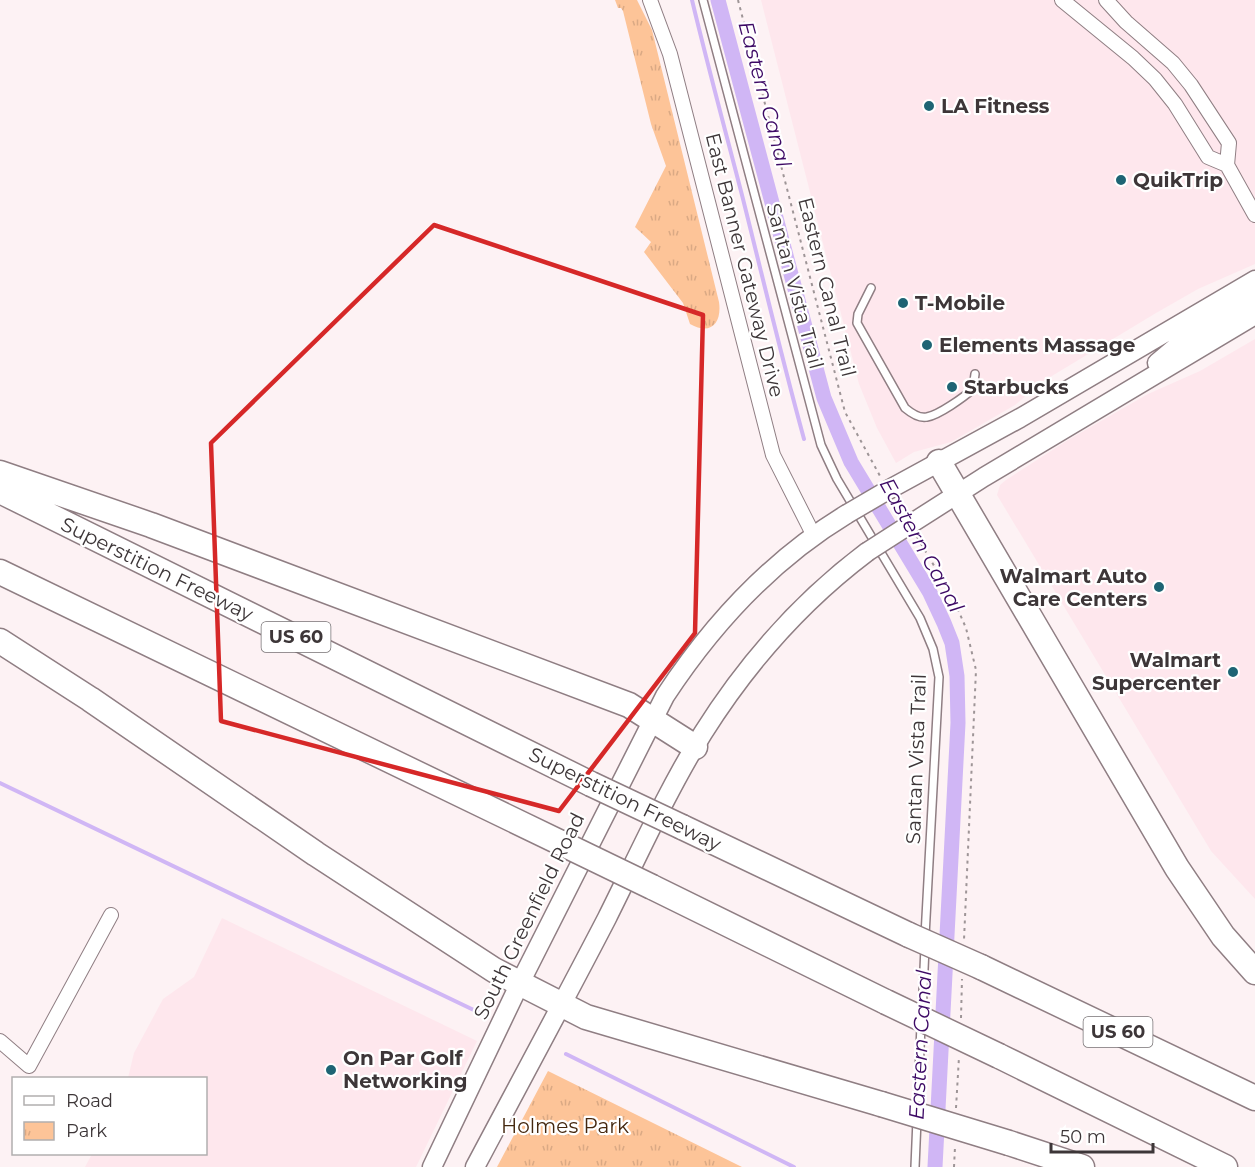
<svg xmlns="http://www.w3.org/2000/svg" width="1255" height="1167" font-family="Montserrat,sans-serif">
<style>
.built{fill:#fee7ed}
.park{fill:url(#park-tufts)}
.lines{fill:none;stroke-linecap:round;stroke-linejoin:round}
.stream{stroke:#d0b6f5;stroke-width:4}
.canal{stroke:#d0b6f5;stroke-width:15}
.lane-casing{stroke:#8f7e83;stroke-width:10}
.street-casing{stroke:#8f7e83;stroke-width:16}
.secondary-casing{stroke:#8f7e83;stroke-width:21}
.highway-casing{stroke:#8f7e83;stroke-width:27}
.path{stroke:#9e9597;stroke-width:2;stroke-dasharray:3 4.5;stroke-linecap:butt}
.lane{stroke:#fff;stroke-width:7}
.street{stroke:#fff;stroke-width:14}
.secondary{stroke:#fff;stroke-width:18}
.highway{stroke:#fff;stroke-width:24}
.secondary-bridge-casing{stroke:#8f7e83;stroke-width:21;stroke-linecap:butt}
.highway-bridge-casing{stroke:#8f7e83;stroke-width:27;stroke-linecap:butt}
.secondary-bridge{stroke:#fff;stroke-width:18}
.highway-bridge{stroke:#fff;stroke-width:24}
.marked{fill:none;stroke:#d62828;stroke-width:4.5;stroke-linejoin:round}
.poi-dot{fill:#1e6474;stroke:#fff;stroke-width:2}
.labels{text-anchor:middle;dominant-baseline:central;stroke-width:4.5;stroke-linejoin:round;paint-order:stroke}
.shield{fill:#fff;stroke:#777274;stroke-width:1.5}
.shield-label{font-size:18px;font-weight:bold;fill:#3d3638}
.poi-label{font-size:20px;font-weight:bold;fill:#3d3638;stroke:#fff;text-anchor:start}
.street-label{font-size:20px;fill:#3d3638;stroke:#fff}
.park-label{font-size:20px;fill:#45280f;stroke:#fff}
.water-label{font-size:21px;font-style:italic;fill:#3d0965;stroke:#fff}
</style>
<defs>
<pattern id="park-tufts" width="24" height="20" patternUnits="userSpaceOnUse" patternTransform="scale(1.5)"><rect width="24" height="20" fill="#fdc498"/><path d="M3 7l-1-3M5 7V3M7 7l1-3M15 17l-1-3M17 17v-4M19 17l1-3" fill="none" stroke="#daa984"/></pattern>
</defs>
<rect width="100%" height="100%" fill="#fdf2f4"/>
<path class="built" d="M761,0H1255V264L1198,289L1156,313L1042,382L1015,405L951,442L914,452L896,463L877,428L859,384Z
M1255,339V899L1211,851L997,495L1000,485L1006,480L1068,440L1148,394L1200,371Z
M222,918L477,1041L416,1167H85L92,1154H206V1078H128L134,1053L163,999L194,977Z"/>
<path class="park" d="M615,0H637L652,30L719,302C722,323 711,336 690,324L683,303L644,252L651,242L635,227L666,166L651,124L623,11L621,8H618Z
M548,1071L742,1167H497Z"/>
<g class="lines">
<path class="stream" d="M692,0C708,67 726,133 743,199C763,279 782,359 804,439
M0,783L480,1013
M566,1054L794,1167"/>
<path class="canal" d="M718,0L824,398L851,462L930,593L944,623L952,643L957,676L958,723L935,1167"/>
<defs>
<path id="lane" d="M703,0L821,445L837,479L920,618L933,649L939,677L925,936
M871,288L858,314L857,323L905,408C911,413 919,419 927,417C939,415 964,397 973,389L975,374
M922,1014L925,947
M915,1167L921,1025"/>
<path id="street" d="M650,0L670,54L773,455L814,536
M1062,0L1133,58L1155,79L1175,104L1208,157L1227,165
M1106,0L1126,22L1173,63L1191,85L1229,143L1227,165L1255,215
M0,1041L29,1066L111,915"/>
<path id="secondary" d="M1157,363L1182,342L1255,299
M888,490L1020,418L1255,280
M909,525L984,477L1255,315
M432,1167L520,983L665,696C713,623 771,560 847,514
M475,1167C519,1084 564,1001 607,918C638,856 667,791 703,733C747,663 802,601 867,552"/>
<path id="highway" d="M939,462L1177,868L1223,936L1255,972
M0,473L151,525L629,705L695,747
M0,491L591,784
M0,572L561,843
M0,641L90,699L316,854L494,970L586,1017L881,1104
M682,827L909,935
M652,887L886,1002
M981,967L1255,1098
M999,1056L1225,1167
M1009,1143L1082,1167"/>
</defs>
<use href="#lane" class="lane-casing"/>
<use href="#street" class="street-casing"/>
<use href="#secondary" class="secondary-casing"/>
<use href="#highway" class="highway-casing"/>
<path class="path" d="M738,0L845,412L880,476
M917,537L952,596L966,628L976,670L964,940
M961,1018L962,979
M956,1108L959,1057
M954,1167L955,1147"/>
<use href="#lane" class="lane"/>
<use href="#street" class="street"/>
<use href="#secondary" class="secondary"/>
<use href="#highway" class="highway"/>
<defs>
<path id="secondary-bridge" d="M847,514L888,490
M867,552L909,525"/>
<path id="highway-bridge" d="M591,784L682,827
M561,843L652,887
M909,935L981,967
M886,1002L999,1056
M881,1104L1009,1143"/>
</defs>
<use href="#secondary-bridge" class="secondary-bridge-casing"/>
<use href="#highway-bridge" class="highway-bridge-casing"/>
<use href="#secondary-bridge" class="secondary-bridge"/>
<use href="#highway-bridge" class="highway-bridge"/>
</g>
<path class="marked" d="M434,225L703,315L695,633L559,811L221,721L211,443Z"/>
<g class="poi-dot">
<circle cx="929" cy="106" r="6"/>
<circle cx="1121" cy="180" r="6"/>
<circle cx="903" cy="303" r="6"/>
<circle cx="927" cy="345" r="6"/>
<circle cx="952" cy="387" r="6"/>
<circle cx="1159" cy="587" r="6"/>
<circle cx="1233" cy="672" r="6"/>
<circle cx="331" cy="1070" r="6"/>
</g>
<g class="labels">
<g class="shield">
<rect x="261.5" y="622" width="69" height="30" rx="4.5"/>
<rect x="1083.5" y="1017" width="69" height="30" rx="4.5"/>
</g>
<g class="shield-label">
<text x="296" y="637">US 60</text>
<text x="1118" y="1032">US 60</text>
</g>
<g class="poi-label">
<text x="941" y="106">LA Fitness</text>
<text x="1133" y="180">QuikTrip</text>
<text x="915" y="303">T-Mobile</text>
<text x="939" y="345">Elements Massage</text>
<text x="964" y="387">Starbucks</text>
<text x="1147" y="576" text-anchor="end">Walmart Auto<tspan x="1147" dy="23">Care Centers</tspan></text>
<text x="1221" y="660" text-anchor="end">Walmart<tspan x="1221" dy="23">Supercenter</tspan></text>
<text x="343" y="1058">On Par Golf<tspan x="343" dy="23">Networking</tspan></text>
</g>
<g class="street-label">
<text transform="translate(745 265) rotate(76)">East Banner Gateway Drive</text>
<text transform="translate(795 286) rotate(75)">Santan Vista Trail</text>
<text transform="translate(827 287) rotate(76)">Eastern Canal Trail</text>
<text transform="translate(157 569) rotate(26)">Superstition Freeway</text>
<text transform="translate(916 759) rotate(-88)">Santan Vista Trail</text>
<text transform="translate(625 799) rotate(26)">Superstition Freeway</text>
<text transform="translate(529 916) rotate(-64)">South Greenfield Road</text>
</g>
<g class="park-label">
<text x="565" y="1126">Holmes Park</text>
</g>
<g class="water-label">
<text transform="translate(765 94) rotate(75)">Eastern Canal</text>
<text transform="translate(922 545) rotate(61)">Eastern Canal</text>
<text transform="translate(920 1045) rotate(-87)">Eastern Canal</text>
</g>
</g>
<rect x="12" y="1077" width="195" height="78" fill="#ffffff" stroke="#b1afaf" stroke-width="1.5"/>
<rect x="24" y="1096" width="30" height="9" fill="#ffffff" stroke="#b1afaf" stroke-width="1.5"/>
<text x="66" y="1107" font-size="18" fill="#3d3638">Road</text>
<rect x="24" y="1122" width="30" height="18" fill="url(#park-tufts)" stroke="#b1afaf" stroke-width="1.5"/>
<text x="66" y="1137" font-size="18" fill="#3d3638">Park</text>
<path d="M1051 1143v9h102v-9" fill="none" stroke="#3d3638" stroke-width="3"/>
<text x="1060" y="1143" font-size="18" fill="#3d3638" stroke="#ffffff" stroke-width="4.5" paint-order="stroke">50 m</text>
</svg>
